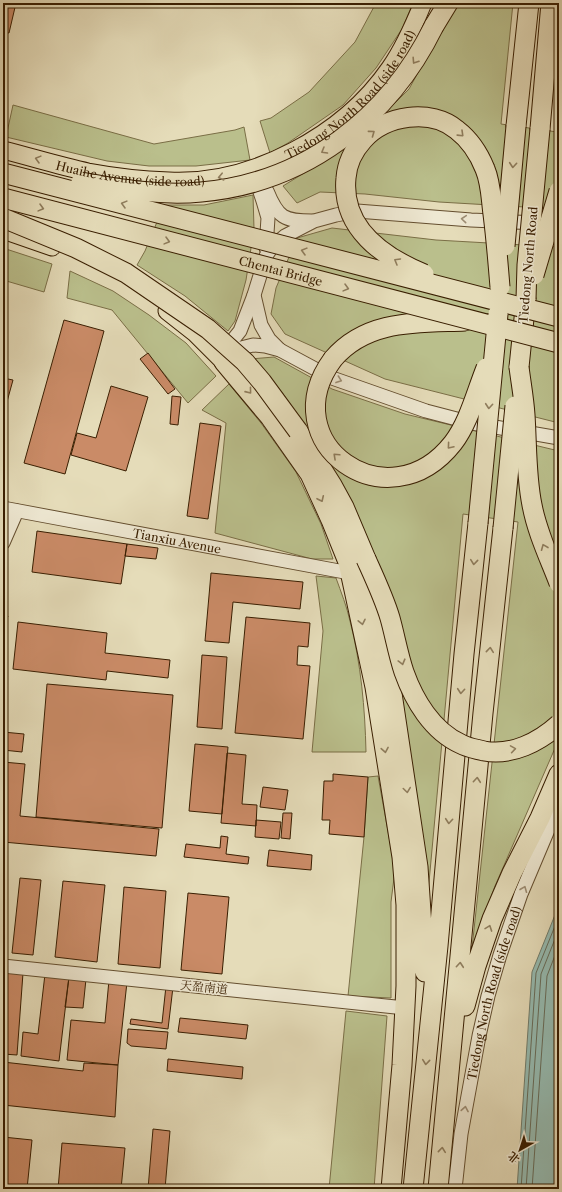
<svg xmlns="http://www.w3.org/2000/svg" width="562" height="1192" font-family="'Libre Caslon Text','Noto Serif SC',serif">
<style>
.green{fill:#babf8c;stroke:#7a6e46}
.water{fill:#96bbb1;stroke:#717c6b}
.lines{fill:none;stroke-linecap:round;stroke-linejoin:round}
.shore{stroke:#686c59;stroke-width:1}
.building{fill:#ca8b67;stroke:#391e01}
.minor-casing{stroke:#644e2f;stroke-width:15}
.major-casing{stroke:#391e01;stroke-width:19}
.highway-casing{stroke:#391e01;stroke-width:21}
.minor{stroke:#eee8d2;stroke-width:13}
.major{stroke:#e5dcb9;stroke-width:17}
.highway{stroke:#e5dcb9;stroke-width:19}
.highway-bridge-casing{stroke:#391e01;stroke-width:21;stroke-linecap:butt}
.highway-bridge{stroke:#e5dcb9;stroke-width:19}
.oneway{stroke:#8f7d5d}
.oneway2{stroke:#9d8d74}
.labels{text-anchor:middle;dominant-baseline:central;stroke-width:3;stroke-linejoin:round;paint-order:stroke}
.street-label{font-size:12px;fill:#391e01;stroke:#eee8d2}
</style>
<rect width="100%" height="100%" fill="#e5dcb9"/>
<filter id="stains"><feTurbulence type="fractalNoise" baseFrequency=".005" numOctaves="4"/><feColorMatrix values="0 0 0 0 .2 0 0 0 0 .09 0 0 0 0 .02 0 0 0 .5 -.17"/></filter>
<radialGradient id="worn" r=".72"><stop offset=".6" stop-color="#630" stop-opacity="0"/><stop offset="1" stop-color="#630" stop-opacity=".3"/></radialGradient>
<path class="green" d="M376,3H413L402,29L376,68L343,105L288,143L270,153L260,121L271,118L309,92L355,42Z
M452,3H513L501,124L557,132L559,101V209L439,202L365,194L320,192L297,203L283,186L317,165L390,108L409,89L442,29Z
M13,105L154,144L235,130L244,127L250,160L196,166H149L107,161L6,137Z
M253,195L254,229L246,280L235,321L228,331L185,296L137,265L145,251L164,205H204Z
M332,228L436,240L559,247V423L385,379L285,334L271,314L276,288L297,238Z
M3,248L52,264L44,292L3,280Z
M70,271L113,291L149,315L186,343L216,376L188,403L112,310L67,298Z
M274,357L332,389L405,414L559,451V739L495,886L472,948L518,522L463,514L428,893L310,434C292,407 276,379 250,359Z
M229,384L261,423L296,472L321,524L333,559H312L215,533L226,423L202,410Z
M316,576L336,578C341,592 347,607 350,621C361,664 365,708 366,752H312L323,631Z
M378,776L395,870L391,902V998L348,996L364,837L368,777Z
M346,1011L387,1016L374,1189H329Z"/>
<path class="water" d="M559,905V1189H517L532,972Z"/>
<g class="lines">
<path class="shore" d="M521,1189L536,973L559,916
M526,1189L541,974L559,929
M532,1189L547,976L559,945"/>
</g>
<path class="building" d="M3,3H16L9,33L3,32Z
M64,320L104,331L65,474L24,463Z
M148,353L175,389L168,394L140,359Z
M3,378L13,380L3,416Z
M111,386L148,397L126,471L71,455L77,433L96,438Z
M172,396L181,397L178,425L170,424Z
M200,423L221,426L208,519L187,516Z
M37,531L127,544L121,584L32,572Z
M127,544L158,548L156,559L125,556Z
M211,573L303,582L300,609L233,602L229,643L205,641Z
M3,614L8,616L3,629Z
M246,617L310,623L308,647L298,646L297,665L310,666L303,739L235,733Z
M18,622L107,633L105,653L170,660L168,678L107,671L106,680L13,669Z
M202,655L227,657L222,729L197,727Z
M47,684L173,695L162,828L36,817Z
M3,732L24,734L22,752L3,750Z
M195,744L228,747L222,814L189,811Z
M227,753L246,755L242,804L257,805L256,826L221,823Z
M3,762L25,764L20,816L159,829L156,856L3,842Z
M333,774L368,777L364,837L329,834L330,820H322L324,781H333Z
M263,787L288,790L285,810L260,807Z
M283,813H292L290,839L281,838Z
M256,820L281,822L279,839L255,837Z
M221,836L228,837L226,854L249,857L248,864L184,857L186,844L220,848Z
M269,850L312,855L311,870L267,866Z
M20,878L41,880L33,955L12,953Z
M63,881L105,885L97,962L55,957Z
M124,887L166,891L160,968L118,964Z
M188,893L229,897L222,974L181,970Z
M3,971L23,973L17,1055L3,1054Z
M45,974L69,977L59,1061L21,1056L23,1032L38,1034Z
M69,977L86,979L83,1008L65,1007Z
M109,980L127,982L118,1065L67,1060L71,1020L105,1023Z
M166,986L173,987L168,1029L130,1024L131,1019L162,1023Z
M180,1018L248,1025L246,1039L178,1032Z
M128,1029L168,1032L166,1049L131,1046L127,1043Z
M168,1059L243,1067L242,1079L167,1071Z
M3,1062L83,1071L84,1063L118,1065L115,1117L3,1105Z
M153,1129L170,1131L165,1189H148Z
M3,1137L32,1140L27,1189H3Z
M62,1143L125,1148L121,1189H58Z"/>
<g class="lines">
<defs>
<g id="minor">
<path d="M254,174L263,201L268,218L266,248"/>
<path d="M267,191C278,218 284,221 312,221"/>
<path d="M280,350L269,339L261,325L254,295L266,256L272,247L285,236L314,221L336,215L357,211L471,220L539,223"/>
<path d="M223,352L240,331L254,295"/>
<path d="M229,356L241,348L253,345L265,346L280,350L332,378L426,411L472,423L559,438"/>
<path id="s1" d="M3,508L350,573"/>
<path d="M3,543L17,511"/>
<path d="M3,966L405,1008"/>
<path id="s2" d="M455,1189L461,1134L479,1036L488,996L500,955L521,894L559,804"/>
</g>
<g id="major">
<path id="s3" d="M3,150C31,157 60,166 88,172C115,177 142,180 169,181C252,185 344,135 390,68C404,48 414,25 423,3"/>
<path d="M3,230L52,247"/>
<path d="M167,311L195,333L224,362"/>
</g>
<path id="highway" d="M434,26L448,3
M516,126L529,3
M540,129L551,3
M333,359C367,319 418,323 465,321
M224,362L270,417L310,474L331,520L348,562L375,687L402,857L406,905V986L402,1065L391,1189
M519,367L526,299
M298,431L332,485L344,507L366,559L387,660L418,867L425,972
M465,1006L476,966L492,919L512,873L540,818L559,774
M413,1189L438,946L464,654L478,523
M438,1189L483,713L503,528"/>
</defs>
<use href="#minor" class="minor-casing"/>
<use href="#major" class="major-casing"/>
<use href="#highway" class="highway-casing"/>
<use href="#minor" class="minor"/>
<use href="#major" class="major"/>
<use href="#highway" class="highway"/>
<defs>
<g id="highway-bridge">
<path d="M3,173L559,317"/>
<path d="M81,182C120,189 162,196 201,192C305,183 389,118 434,26"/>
<path id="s4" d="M3,198L559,343"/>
<path d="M3,218L76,248L126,273L208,329L245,362L262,382L298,431"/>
<path d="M505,246L516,126"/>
<path d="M424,274C383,257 341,228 346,178C347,164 353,151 363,140C385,115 431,108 457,130C470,140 479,154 485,169C491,183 491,199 493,214C496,238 498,262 500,287"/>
<path d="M534,275L559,191"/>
<path d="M526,299L527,265L540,129"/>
<path d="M333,359C271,443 388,526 453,443C469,422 476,393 486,368"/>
<path d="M519,367C521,383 524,399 525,415C527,445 526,476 532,505C537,532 549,557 559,583"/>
<path d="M478,523L498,314"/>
<path d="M503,528L515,406"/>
<path d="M366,559C375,579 384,598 390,618C395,636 398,654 404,672C414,700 432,731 461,744C468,748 477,749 484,751C512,756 539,742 559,724"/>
</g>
</defs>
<use href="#highway-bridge" class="highway-bridge-casing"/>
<use href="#highway-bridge" class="highway-bridge"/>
</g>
<defs><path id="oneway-chevron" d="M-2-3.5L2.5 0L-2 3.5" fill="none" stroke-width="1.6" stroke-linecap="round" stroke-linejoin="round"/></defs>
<g class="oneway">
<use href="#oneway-chevron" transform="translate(415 61) rotate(123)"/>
<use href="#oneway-chevron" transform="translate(372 133) rotate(-36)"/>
<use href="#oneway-chevron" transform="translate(461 134) rotate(44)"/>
<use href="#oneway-chevron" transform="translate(324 151) rotate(150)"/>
<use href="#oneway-chevron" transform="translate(38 159) rotate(-165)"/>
<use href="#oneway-chevron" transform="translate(513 165) rotate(95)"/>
<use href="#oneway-chevron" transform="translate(221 177) rotate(167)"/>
<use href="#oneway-chevron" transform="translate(124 204) rotate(-165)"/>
<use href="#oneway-chevron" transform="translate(41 208) rotate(15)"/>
<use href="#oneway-chevron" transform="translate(167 241) rotate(15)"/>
<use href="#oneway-chevron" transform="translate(304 251) rotate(-165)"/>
<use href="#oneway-chevron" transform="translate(397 261) rotate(-150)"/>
<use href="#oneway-chevron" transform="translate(346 288) rotate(15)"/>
<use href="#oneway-chevron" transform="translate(249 391) rotate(51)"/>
<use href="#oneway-chevron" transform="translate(489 406) rotate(95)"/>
<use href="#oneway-chevron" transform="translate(450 446) rotate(130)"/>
<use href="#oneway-chevron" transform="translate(336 456) rotate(-137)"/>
<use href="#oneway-chevron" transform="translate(321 499) rotate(65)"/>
<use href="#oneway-chevron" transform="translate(544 547) rotate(-112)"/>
<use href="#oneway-chevron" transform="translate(474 562) rotate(96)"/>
<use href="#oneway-chevron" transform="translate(362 622) rotate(78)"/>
<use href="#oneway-chevron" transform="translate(490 650) rotate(-84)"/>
<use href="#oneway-chevron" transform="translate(402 662) rotate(75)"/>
<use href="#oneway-chevron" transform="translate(461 691) rotate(95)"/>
<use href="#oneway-chevron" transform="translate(513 749) rotate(-9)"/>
<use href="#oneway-chevron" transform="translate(385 750) rotate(80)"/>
<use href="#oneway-chevron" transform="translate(477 780) rotate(-85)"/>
<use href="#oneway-chevron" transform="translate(407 790) rotate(82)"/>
<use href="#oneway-chevron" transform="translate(449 821) rotate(95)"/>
<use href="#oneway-chevron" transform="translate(489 928) rotate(-70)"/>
<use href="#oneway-chevron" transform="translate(460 965) rotate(-85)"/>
<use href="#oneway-chevron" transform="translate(426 1062) rotate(96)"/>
<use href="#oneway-chevron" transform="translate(442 1150) rotate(-84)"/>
</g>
<g class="oneway2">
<use href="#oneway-chevron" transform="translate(464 219) rotate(-175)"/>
<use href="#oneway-chevron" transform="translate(339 380) rotate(20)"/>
<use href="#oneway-chevron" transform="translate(524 889) rotate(-68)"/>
<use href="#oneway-chevron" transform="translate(465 1109) rotate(-80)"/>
</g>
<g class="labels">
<g class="street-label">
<text stroke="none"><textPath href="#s3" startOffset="380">Tiedong North Road (side road)</textPath></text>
<text stroke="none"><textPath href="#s3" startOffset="130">Huaihe Avenue (side road)</textPath></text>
<text transform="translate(528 265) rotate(-85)">Tiedong North Road</text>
<text stroke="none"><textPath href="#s4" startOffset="287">Chentai Bridge</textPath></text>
<text stroke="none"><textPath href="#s1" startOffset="177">Tianxiu Avenue</textPath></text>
<text transform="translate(204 987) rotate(6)">天盈南道</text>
<text stroke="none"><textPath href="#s2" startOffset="200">Tiedong North Road (side road)</textPath></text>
</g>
</g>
<rect width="562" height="1192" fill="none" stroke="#e5dcb9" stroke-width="16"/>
<rect x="4" y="4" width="554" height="1184" fill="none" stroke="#391e01" stroke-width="2"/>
<rect x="8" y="8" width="546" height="1176" fill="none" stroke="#391e01"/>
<g transform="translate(520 1150) rotate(219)" stroke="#eee8d2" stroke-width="3" paint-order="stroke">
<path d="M0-3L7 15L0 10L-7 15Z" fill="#391e01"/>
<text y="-6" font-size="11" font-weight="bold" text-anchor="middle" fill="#391e01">北</text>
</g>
<rect width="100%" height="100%" filter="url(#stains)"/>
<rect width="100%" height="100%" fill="url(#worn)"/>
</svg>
